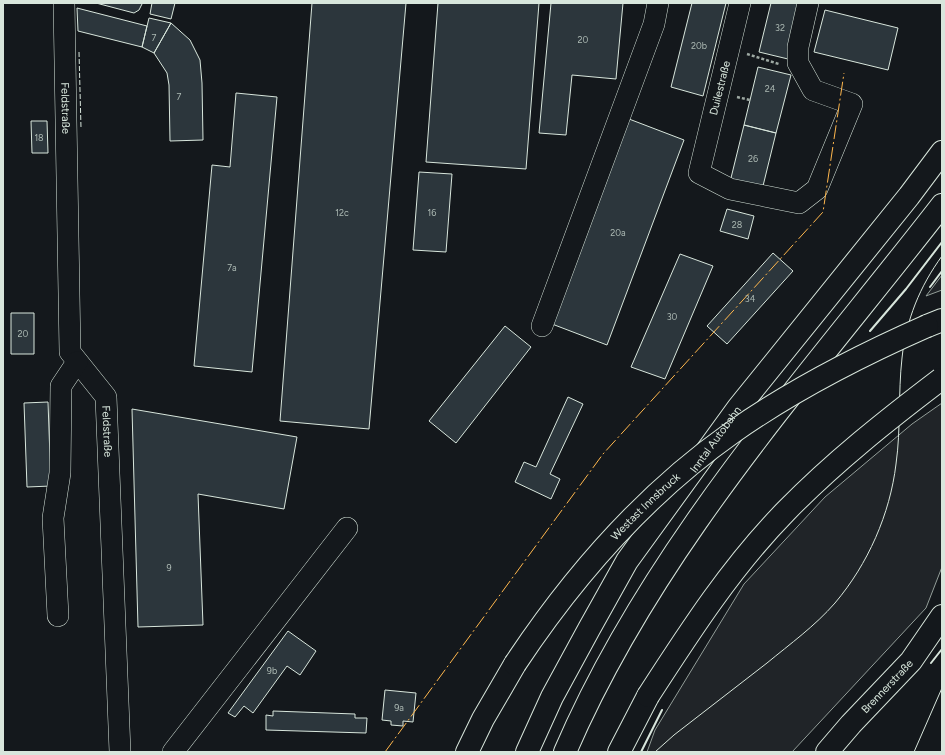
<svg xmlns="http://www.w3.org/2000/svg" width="945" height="755" font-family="Figtree,sans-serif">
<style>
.green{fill:#202428;stroke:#939e99}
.building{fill:#2c363c;stroke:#d8e6dc}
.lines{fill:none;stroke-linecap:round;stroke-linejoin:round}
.minor-casing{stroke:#d8e6dc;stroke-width:22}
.major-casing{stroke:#d8e6dc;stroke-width:24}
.highway-casing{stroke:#d8e6dc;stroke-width:24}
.path{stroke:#9da8a2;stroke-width:2.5;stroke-dasharray:3 2;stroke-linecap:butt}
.minor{stroke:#14181c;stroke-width:21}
.major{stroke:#14181c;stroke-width:22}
.highway{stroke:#14181c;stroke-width:22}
.tram{stroke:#d8e6dc;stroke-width:1}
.highway-bridge-casing{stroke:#d8e6dc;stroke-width:24;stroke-linecap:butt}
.highway-bridge{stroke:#14181c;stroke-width:22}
.fence{stroke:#d8e6dc;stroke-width:1;stroke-dasharray:5 2;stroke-linecap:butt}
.wall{stroke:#d8e6dc;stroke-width:2}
.power{stroke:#ffb74d;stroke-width:1;stroke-dasharray:14 3 2 3;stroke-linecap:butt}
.labels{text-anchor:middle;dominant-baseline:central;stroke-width:3;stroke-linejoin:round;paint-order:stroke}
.number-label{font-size:9px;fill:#adbab4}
.street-label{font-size:11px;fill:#d8e6dc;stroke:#14181c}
</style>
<rect width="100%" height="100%" fill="#14181c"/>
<path class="green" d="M942,275V290L926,296Z
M942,403V567L926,608L792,752H647L655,730L744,584L825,497L912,424Z"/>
<path class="building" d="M96,3H142V4L139,10L134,13Z
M152,3H175L171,19L150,14Z
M312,3H406L369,429L280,421Z
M438,3H539L526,169L426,162Z
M551,3H623L616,79L572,75L566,135L539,133Z
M692,3H726L703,96L671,87Z
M771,3H801L788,59L759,52Z
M77,8L147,26L142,47L78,31Z
M825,10L898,28L888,70L814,52Z
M149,18L171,23L154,53L142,47Z
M171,23L190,40L200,60L202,83L203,140L170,141L169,85L167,73L154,53Z
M758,67L791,75L776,133L744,125Z
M236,93L277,97L252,372L194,366L212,165L230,167Z
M629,119L684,140L607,345L552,324Z
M31,121H47L48,153H32Z
M744,125L776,133L762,190L730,182Z
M419,172L452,174L446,252L413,250Z
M727,209L754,216L748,239L720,231Z
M773,253L793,271L727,344L707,326Z
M680,254L713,266L665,379L631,367Z
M11,313H34V354H11Z
M505,326L531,347L456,443L429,421Z
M568,397L583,404L550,474L560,479L551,499L515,482L524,462L536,467Z
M48,402L51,486L27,487L24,403Z
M132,409L297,437L284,509L198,494L203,625L138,627Z
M288,631L316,651L300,675L287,666L253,713L244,706L235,717L228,713Z
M385,690L416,693L413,722L403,721V726L391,725V721L382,720Z
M273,711L355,714V718H367L366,733L266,730V715L273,716Z"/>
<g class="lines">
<defs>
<g id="minor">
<path id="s1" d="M64,3L70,352L106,397L120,752"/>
<path d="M740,3L699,173L730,189L799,203L817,189L852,104L813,90L798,63V47L808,3"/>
<path d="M542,326L654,24L658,3"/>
<path d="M58,616L53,518L60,473L61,386L77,362"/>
<path d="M173,752L347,528"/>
</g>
<g id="major">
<path id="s2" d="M827,752L851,724L911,661L942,616"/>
</g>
<g id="highway">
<path d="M927,326L942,320"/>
<path d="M467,752L483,719L515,664"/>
<path id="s3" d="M527,752L552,697L589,629L627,561L738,408L909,196L942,152"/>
<path d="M565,752C653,547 807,379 942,205"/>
<path d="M619,752L648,696"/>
</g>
</defs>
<use href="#minor" class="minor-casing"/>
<use href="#major" class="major-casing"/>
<use href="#highway" class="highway-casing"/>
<path class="path" d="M747,54L779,64
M737,97L750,100"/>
<use href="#minor" class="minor"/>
<use href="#major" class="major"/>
<use href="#highway" class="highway"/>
<path class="tram" d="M655,752L674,735C705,711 736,687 767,663C790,644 815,626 835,603C868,564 890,514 896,464C901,429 898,393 902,358C906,320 920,286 942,256
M914,752L942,688"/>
<defs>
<g id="highway-bridge">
<path id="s4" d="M515,664C574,575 645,494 733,432C794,389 859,356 927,326"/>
<path d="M648,696C690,631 732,566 786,511C834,462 887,420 941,379"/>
</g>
</defs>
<use href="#highway-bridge" class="highway-bridge-casing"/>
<use href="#highway-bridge" class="highway-bridge"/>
<path class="fence" d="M79,52L81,128"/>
<path class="wall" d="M930,287L942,271
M870,331L906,289L942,242
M931,663L942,649
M641,752L662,710"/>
<path class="power" d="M385,752L603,454L823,212L844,73"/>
</g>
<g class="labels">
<g class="number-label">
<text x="780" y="27">32</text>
<text x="154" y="37">7</text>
<text x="583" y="39">20</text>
<text x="699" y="45">20b</text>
<text x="770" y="88">24</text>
<text x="179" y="96">7</text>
<text x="39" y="137">18</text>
<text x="753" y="158">26</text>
<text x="342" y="212">12c</text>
<text x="432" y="212">16</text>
<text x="737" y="224">28</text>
<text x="618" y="232">20a</text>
<text x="232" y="267">7a</text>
<text x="750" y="298">34</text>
<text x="672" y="316">30</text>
<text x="23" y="333">20</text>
<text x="169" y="567">9</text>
<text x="272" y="670">9b</text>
<text x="399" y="707">9a</text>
</g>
<g class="street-label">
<text transform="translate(720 88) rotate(-76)">Duilestraße</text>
<text stroke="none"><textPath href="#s1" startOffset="105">Feldstraße</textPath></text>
<text stroke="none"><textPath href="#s1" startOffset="441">Feldstraße</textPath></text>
<text stroke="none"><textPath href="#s3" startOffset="366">Inntal Autobahn</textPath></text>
<text stroke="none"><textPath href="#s4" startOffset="205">Westast Innsbruck</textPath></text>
<text stroke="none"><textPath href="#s2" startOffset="89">Brennerstraße</textPath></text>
</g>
</g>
<rect width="945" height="755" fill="none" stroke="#d8e6dc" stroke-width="8"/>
</svg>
